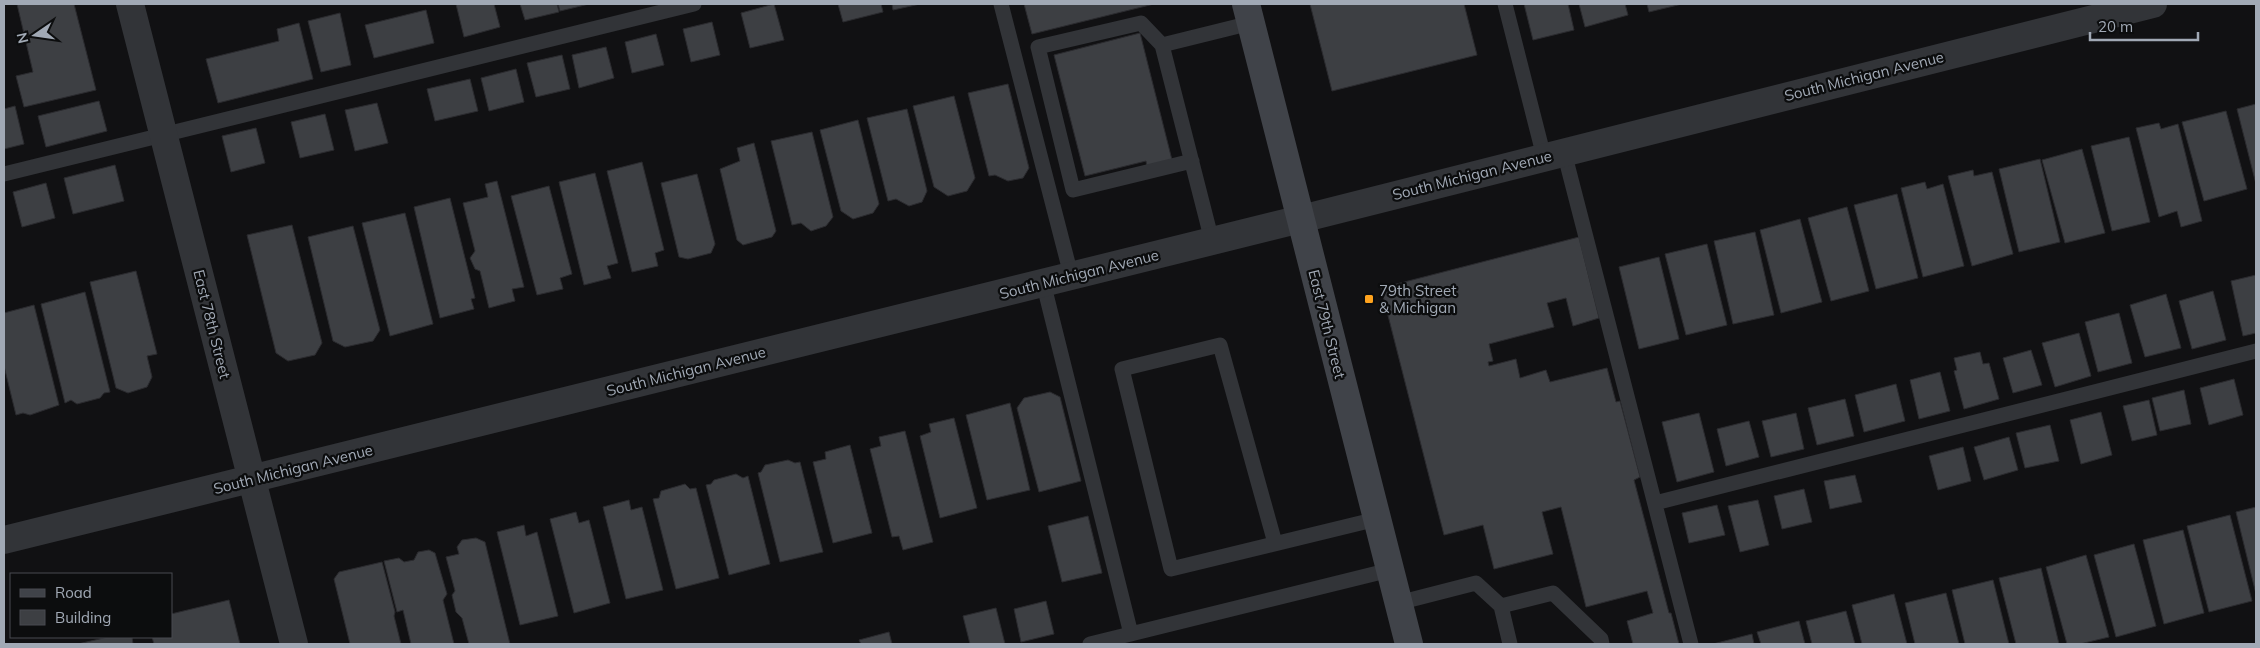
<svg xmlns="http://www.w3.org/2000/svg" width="2260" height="648" font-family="Mulish,sans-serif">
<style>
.building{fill:#3d3f43;stroke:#2b2b2f}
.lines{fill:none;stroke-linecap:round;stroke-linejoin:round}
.lane{stroke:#323438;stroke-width:15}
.street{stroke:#323438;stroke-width:28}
.secondary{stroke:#404349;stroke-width:28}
.poi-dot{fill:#ffa31e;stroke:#0c0d0e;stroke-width:2}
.labels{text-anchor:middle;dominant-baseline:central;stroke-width:4.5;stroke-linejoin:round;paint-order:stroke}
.street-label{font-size:15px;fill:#a1a9b5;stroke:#0c0d0e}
.poi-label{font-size:15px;fill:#a1a9b5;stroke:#0c0d0e;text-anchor:start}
</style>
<rect width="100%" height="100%" fill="#111113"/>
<path class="building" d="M17,4H74L96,90L24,107L16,76L33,72Z
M456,4H494L500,27L464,37Z
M520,4H557L559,12L525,20Z
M558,4H589L560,11Z
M774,4L784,40L750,48L741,13Z
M838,4H881L883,12L843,22Z
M892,4H920L893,10Z
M1024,4H1154L1032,34Z
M1310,4H1464L1477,55L1332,91Z
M1524,4H1568L1574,30L1533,40Z
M1579,4H1625L1628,15L1585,27Z
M1647,4H1682L1649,12Z
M426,10L434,43L374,58L365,25Z
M340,13L351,65L321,72L308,21Z
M712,22L720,55L691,62L683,29Z
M299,23L313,79L218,103L206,59L279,41L277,29Z
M1140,33L1172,160L1147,167L1146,161L1085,176L1054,55Z
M656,34L664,65L632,73L625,42Z
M606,47L614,78L579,88L572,55Z
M562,55L570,89L536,97L527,63Z
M516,69L524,102L489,111L481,78Z
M470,79L478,111L435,121L427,89Z
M1008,84L1029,168L1023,178L1008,181L995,175L989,176L968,93Z
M954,96L975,178L967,191L948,196L934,187L913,106Z
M99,101L107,131L46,147L38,116Z
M377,103L388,143L355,151L345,110Z
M2256,104V184L2237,109Z
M15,106L24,144L4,149V109Z
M907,109L927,191L922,202L909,206L896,199L888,201L867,118Z
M2226,111L2247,189L2204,201L2182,122Z
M325,114L334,150L300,158L291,122Z
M858,120L879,204L873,213L853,219L841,211L820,130Z
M2159,123L2161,129L2178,124L2202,221L2181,227L2177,211L2159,217L2136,128Z
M256,128L265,163L231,172L222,136Z
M812,132L833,217L826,226L811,231L801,223L792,225L771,141Z
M2129,137L2150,222L2112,231L2091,146Z
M754,143L776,231L772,237L743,245L737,240L720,169L740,161L737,148Z
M2082,149L2105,233L2065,243L2042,160Z
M2040,159L2060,242L2019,252L1999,169Z
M642,162L664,250L655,253L658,266L632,272L607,171Z
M115,165L124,201L73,214L64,178Z
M1973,170L1974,176L1992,172L2013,254L1972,266L1948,176Z
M595,173L618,263L607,266L611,278L584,285L559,182Z
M697,174L715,244L711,253L688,259L679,257L661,183Z
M497,181L524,287L512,289L515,301L489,308L480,271L475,269L470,258L475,251L463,203L488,197L485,184Z
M1925,182L1927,189L1943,184L1964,266L1923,277L1901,188Z
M46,183L55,218L22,227L13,192Z
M549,186L572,274L560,278L563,289L537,295L511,196Z
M1897,194L1918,278L1876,289L1854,205Z
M450,198L475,298L471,299L474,309L440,318L414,207Z
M1847,207L1869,291L1831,301L1808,218Z
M405,213L433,324L390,336L362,223Z
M1800,219L1822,302L1781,313L1760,230Z
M292,225L322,343L315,355L288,361L276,353L247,235Z
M353,226L380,330L373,341L345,347L333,341L308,237Z
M1755,232L1774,315L1733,324L1714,241Z
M1579,237L1599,318L1573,326L1566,298L1547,303L1554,327L1489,344L1493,361L1488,362L1489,366L1516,359L1520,378L1546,370L1550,382L1607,368L1616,402L1620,401L1640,477L1634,480L1669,613H1671L1679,644H1633L1627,621L1653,613L1647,591L1586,607L1561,507L1542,512L1553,554L1494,569L1483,525L1444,535L1381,288Z
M1707,244L1727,325L1686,335L1665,254Z
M1659,257L1679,339L1639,349L1619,267Z
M136,271L157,354L147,356L152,377L147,387L128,393L116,388L90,282Z
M2256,275V333L2243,336L2231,281Z
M2213,291L2226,340L2192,349L2179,301Z
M85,292L110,392L104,393L100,398L77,404L71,400L65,403L41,304Z
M2166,294L2181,348L2145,357L2130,305Z
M34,305L59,405L30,415L23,413L16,415L4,366V313Z
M2119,313L2132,363L2098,372L2085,322Z
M2079,333L2091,376L2055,387L2042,343Z
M2031,350L2042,385L2013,393L2003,358Z
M1980,352L1983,364L1989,363L1999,399L1964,409L1954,371L1957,370L1954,358Z
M1940,372L1950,411L1919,419L1910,380Z
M2234,379L2243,415L2209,425L2200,388Z
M1896,384L1905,421L1864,432L1855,395Z
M2184,390L2191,424L2160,431L2152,398Z
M1050,392L1060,397L1081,481L1039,492L1017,408L1024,398Z
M1845,399L1854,436L1817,445L1808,408Z
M2149,400L2157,435L2132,441L2123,406Z
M1010,403L1030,490L987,500L966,415Z
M2101,412L2112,455L2081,464L2070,420Z
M1699,413L1714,472L1677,482L1662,422Z
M1796,413L1804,449L1771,457L1762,421Z
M954,418L977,508L940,518L920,436L931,432L929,424Z
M1749,421L1759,457L1726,466L1717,429Z
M2050,425L2059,461L2025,468L2016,433Z
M905,431L933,542L903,550L899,536L892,537L870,449L881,446L879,437Z
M2009,437L2018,470L1984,480L1974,447Z
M850,445L872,533L833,543L813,462L826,459L825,452Z
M1963,447L1971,481L1938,490L1929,456Z
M788,460L795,463L800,462L823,552L780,562L758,473L761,472L765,465Z
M736,474L743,478L748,476L770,564L729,575L706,485L711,484L714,480Z
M1855,475L1862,502L1830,509L1824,481Z
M685,484L690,489L696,488L719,578L676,589L653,499L659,498L661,491Z
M1804,489L1812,522L1782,529L1774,496Z
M629,500L631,510L642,507L663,590L626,599L603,507Z
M1758,500L1769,545L1740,552L1728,506Z
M1717,505L1725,535L1689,543L1682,513Z
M2256,507V594L2236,512Z
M576,512L579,523L589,520L610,603L574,613L550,519Z
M2230,515L2252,601L2209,612L2187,526Z
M1088,516L1102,573L1062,582L1048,526Z
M524,525L526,536L537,532L558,616L520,625L497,532Z
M2183,530L2204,613L2164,624L2143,540Z
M476,538L485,542L510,644H469L462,618L456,612L452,595L455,591L446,557L459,554L457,547L462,540Z
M2134,544L2156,626L2116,637L2094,555Z
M429,550L435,553L447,594L443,600L454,644H411L403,610L397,612L384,561L399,558L404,562L414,560L418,552Z
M2086,555L2109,637L2080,644H2067L2046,567Z
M382,562L395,612L394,616L401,644H350L334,579L339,572Z
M2041,568L2059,644H2016L1999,578Z
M1993,580L2009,644H1965L1952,590Z
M1946,593L1959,644H1915L1905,603Z
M1894,594L1907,644H1862L1852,605Z
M229,600L240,644H154L152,637H171V614Z
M1046,601L1054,634L1021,642L1014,609Z
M996,608L1005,644H970L963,616Z
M1846,611L1855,644H1812L1806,621Z
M1799,621L1805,644H1761L1757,632Z
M889,632L892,644H861L859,640Z
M1752,634L1754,644H1713Z
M108,637H132L133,644H78Z"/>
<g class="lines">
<path class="lane" d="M1001,4L1071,275
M1505,4L1544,157
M1162,45L1141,23L1038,47L1073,190L1192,161
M1564,152L1691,644
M4,174L694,4
M1212,241L1162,45L1251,23
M1043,282L1131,634
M1655,503L2256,351
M1275,543L1220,345L1122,369L1171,569L1377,519
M1398,603L1476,583L1501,606L1553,593L1601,639L1602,644
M1501,606L1510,644
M1090,644L1390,570"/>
<path class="street" d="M130,4L294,644
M4,540L1301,219L2153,4"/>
<path class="secondary" d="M1246,4L1409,644"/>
</g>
<rect class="poi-dot" x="1364" y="294" width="10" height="10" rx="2.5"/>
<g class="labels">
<g class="street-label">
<text transform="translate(1864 76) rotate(-14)">South Michigan Avenue</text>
<text transform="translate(1472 175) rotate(-14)">South Michigan Avenue</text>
<text transform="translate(1079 274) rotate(-14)">South Michigan Avenue</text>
<text transform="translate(212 324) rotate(76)">East 78th Street</text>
<text transform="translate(1327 324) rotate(76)">East 79th Street</text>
<text transform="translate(686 371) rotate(-14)">South Michigan Avenue</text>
<text transform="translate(293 469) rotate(-14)">South Michigan Avenue</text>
</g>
<g class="poi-label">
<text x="1379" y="290">79th Street<tspan x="1379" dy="17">&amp; Michigan</tspan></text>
</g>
</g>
<rect width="2260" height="648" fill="none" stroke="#a1a9b5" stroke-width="10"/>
<rect x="10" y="573" width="162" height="65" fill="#0c0d0e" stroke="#484b51"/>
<rect x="20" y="589" width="25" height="8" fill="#404349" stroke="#484b51"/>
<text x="55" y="598" font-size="15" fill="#a1a9b5">Road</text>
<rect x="20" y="610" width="25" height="15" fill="#3d3f43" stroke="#484b51"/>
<text x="55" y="623" font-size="15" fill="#a1a9b5">Building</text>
<g transform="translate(35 35) rotate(257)" stroke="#0c0d0e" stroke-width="4" paint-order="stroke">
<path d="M0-4L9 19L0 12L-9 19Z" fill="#a1a9b5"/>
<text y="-8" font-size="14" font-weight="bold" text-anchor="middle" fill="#a1a9b5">N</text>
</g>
<path d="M2090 32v8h108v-8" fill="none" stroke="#a1a9b5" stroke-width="2.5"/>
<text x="2098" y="32" font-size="15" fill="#a1a9b5" stroke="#0c0d0e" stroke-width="4" paint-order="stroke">20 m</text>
</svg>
